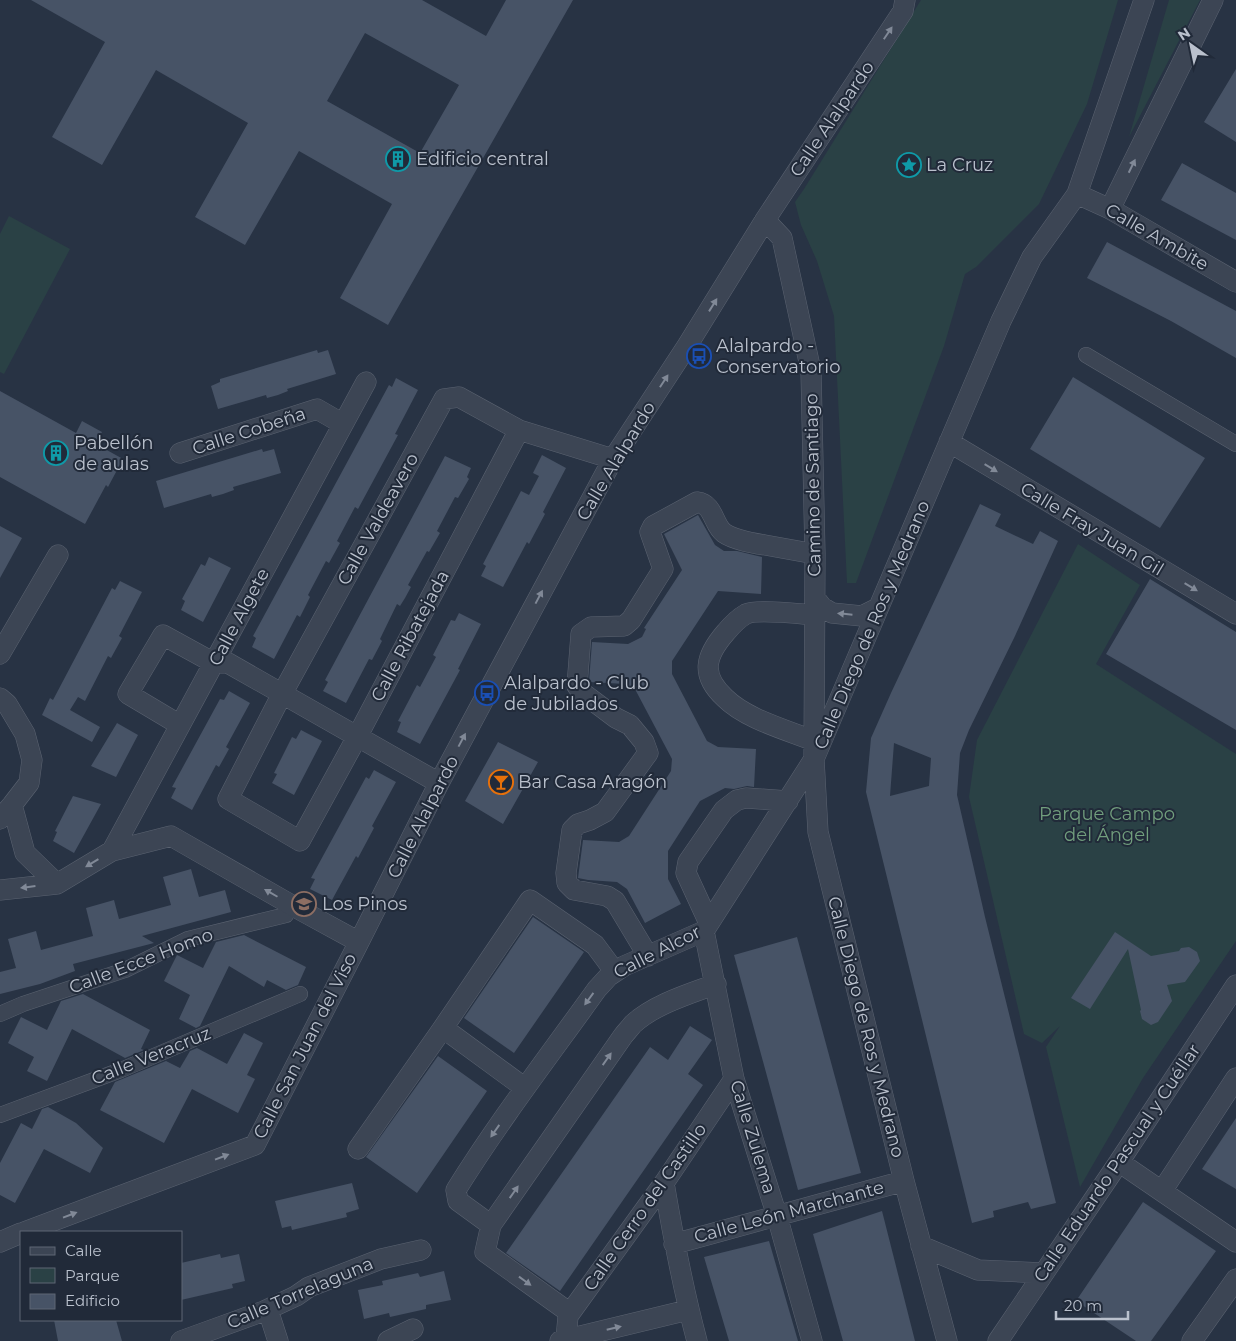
<svg xmlns="http://www.w3.org/2000/svg" width="1236" height="1341" font-family="Montserrat,sans-serif">
<style>
.green{fill:#2a4145}
.building{fill:#475366;fill-rule:evenodd}
.lines{fill:none;stroke-linecap:round;stroke-linejoin:round}
.pedestrian-casing{stroke:#5b6371;stroke-width:16}
.minor-casing{stroke:#5b6371;stroke-width:21}
.pedestrian{stroke:#3c4554;stroke-width:15}
.minor{stroke:#3c4554;stroke-width:20}
.oneway{fill:#818997}
.labels{text-anchor:middle;dominant-baseline:central;stroke-width:4;stroke-linejoin:round;paint-order:stroke}
.street-label{font-size:18px;fill:#bac1cd;stroke:#212a39}
.poi-label{font-size:18px;fill:#bac1cd;stroke:#212a39;text-anchor:start}
.park-label{font-size:18px;fill:#719e7d;stroke:#212a39}
</style>
<rect width="100%" height="100%" fill="#283344"/>
<path class="green" d="M921,0H1118L1087,104L1039,204L976,267L965,274L944,346L856,583H847L834,316L817,261L801,225L795,202L804,189Z
M1169,0H1200L1129,137Z
M9,216L70,249L4,374L0,372V234Z
M1078,544L1140,585L1096,664L1236,754V941L1143,1078L1080,1187L1046,1047L1060,1026L1042,1043L1024,1034L969,797L977,740Z"/>
<path class="building" d="M31,0H422L486,36L506,0H573L388,325L340,298L392,204L299,151L245,245L195,217L248,123L156,70L102,165L52,137L105,42ZM365,33L459,85L420,153L327,101Z
M1236,69V142L1204,122Z
M1182,163L1236,193V240L1161,200Z
M1107,242L1236,311V358L1171,321L1087,278Z
M317,350L318,353L328,350L336,374L287,389L288,391L278,395L267,398L266,395L218,409L211,386L220,382V379Z
M1073,377L1205,458L1160,528L1030,449Z
M396,378L418,390L395,434L398,435L358,509L355,507L337,541L340,543L329,563L326,561L308,595L310,597L300,617L297,615L274,659L252,647L256,638L253,636L389,385L392,387Z
M0,391L76,433L82,421L102,432L96,444L123,459L108,487L106,485L85,524L0,477Z
M262,449L263,452L274,449L281,473L233,487L234,490L223,494L212,497L211,494L164,508L156,481Z
M542,455L566,468L543,512L545,514L529,544L527,542L503,587L481,576L486,566L483,564L521,491L529,495L539,476L533,473Z
M445,456L471,468L467,477L469,479L458,498L455,497L437,531L440,533L429,552L427,551L408,585L411,587L405,598L400,606L397,604L380,639L382,641L372,660L369,659L346,703L323,691L328,682L325,680Z
M980,504L1001,514L995,526L1033,544L1040,531L1058,541L1015,636L969,730L960,753L957,795L985,917L1056,1203L1031,1209L1028,1202L993,1211L994,1217L972,1223L866,792L871,738L891,693ZM894,743L931,758L929,786L890,796Z
M698,515L715,545L724,551H737L762,557L761,594L718,591L672,661V674L707,741L718,747L756,749L754,787L747,786L734,789L725,788L700,801L668,851V879L681,904L645,923L627,889L617,882L588,880L578,878L583,840L619,842L629,836L671,771L672,759L636,691L626,684L589,682L592,642L628,644L642,637L646,629L644,628L682,570L664,534Z
M0,526L22,538L0,578Z
M209,557L231,568L203,622L181,610L185,601L182,599L201,564L205,566Z
M1150,579L1236,632V730L1106,654Z
M120,581L142,592L119,636L122,638L111,658L108,656L85,701L78,697L70,710L100,727L92,742L42,715L50,698L53,700L112,588L115,590Z
M459,613L481,624L458,669L460,670L420,744L397,732L401,722L398,721L417,685L420,687L436,657L433,655L451,620L455,621Z
M229,691L250,703L226,747L229,749L219,767L216,765L192,810L171,798L176,788L172,787L220,699L224,700Z
M117,723L138,735L116,777L91,766Z
M301,730L322,741L294,795L272,783L277,774L274,773L292,737L296,739Z
M498,742L538,762L503,824L465,801Z
M374,770L396,782L372,826L374,828L358,858L356,856L332,900L310,889L315,879L311,878L366,777L369,779Z
M73,796L101,804L74,853L53,841L57,832L55,831Z
M191,869L199,897L225,890L231,912L142,936L154,943L73,964L75,971L40,984L0,994V972L16,968L8,939L36,931L41,950L93,936L86,908L114,900L119,919L171,905L163,877Z
M533,917L584,952L514,1053L464,1018Z
M1115,932L1151,956L1179,951L1181,948L1189,947L1197,952L1200,961L1185,982L1167,985L1172,1001L1158,1022L1151,1025L1142,1019L1140,1011L1141,1010L1128,949L1090,1009L1071,998Z
M244,935L306,967L298,985L286,990L267,980L264,987L229,966L200,1026L196,1028L179,1019L190,995L164,981L177,955L203,968L216,942Z
M797,937L861,1173L798,1190L734,955Z
M83,994L150,1030L141,1049L144,1050L125,1058L72,1029L47,1081L27,1071L34,1057L8,1043L21,1017L47,1030L61,1001Z
M690,1026L712,1040L688,1074L703,1085L560,1291L506,1253L650,1047L668,1060Z
M244,1033L263,1043L247,1075L255,1079L238,1113L192,1089L164,1143L100,1110L115,1082L166,1061L180,1068L190,1051L197,1048L227,1064Z
M438,1056L487,1091L417,1193L366,1157Z
M48,1107L76,1123L103,1148L90,1173L44,1149L15,1203L0,1195V1163L21,1123L32,1129L42,1109Z
M1236,1118V1189L1202,1169Z
M352,1183L359,1209L346,1213L347,1217L292,1230L291,1226L282,1228L275,1201Z
M1143,1202L1216,1251L1151,1341H1136L1076,1301Z
M882,1211L915,1341H843L813,1234Z
M769,1241L798,1341H729L704,1257Z
M220,1254L221,1258L239,1254L245,1281L232,1284L233,1288L181,1300V1263Z
M444,1271L451,1300L426,1305V1309L390,1317L389,1313L364,1319L358,1290L383,1285L382,1281L418,1273L420,1277Z
M54,1320H116L122,1341H58Z"/>
<g class="lines">
<defs>
<path id="pedestrian" d="M1086,355L1236,444
M0,1014L23,1004L125,970L188,939L286,915
M0,1115L121,1070L300,994"/>
<path id="minor" d="M1077,194L1110,209L1236,282
M1110,209L1213,0
M765,220L782,238L811,371L815,554L814,759L818,832L904,1181L947,1341
M519,430L357,737L300,841L228,799L282,694L444,399L459,397L519,430L613,459
M949,442L1236,614
M180,453L317,409L343,424
M815,598L822,607L832,613L862,616L878,608
M0,654L58,555
M0,698L7,704L25,734L32,760L29,783L12,805L0,819
M180,725L128,694L163,635L214,663H228L439,783
M814,741C787,730 746,719 725,698C700,675 705,656 726,632C731,626 739,618 746,614C758,609 801,614 815,615
M12,805L25,853L57,884L112,851L171,836L302,911L359,942
M112,851L366,382
M0,890L57,884
M709,923L686,873L688,862L724,810L737,800L746,798L788,801
M704,931L734,1079L777,1216L812,1341
M648,956L615,901L607,896L574,890L567,883L566,873L572,830L578,824L590,820L605,812L648,753L644,742L630,725L616,718L584,694L577,686L581,634L591,627L624,626L631,620L663,569L650,532L653,526L697,502C714,504 713,525 724,533C734,540 753,543 765,545C782,548 798,551 815,554
M716,984C689,994 655,1004 633,1024C630,1028 626,1032 623,1036L491,1225L458,1201L456,1190C499,1121 549,1056 597,989L609,976L624,966L704,931L814,759L1001,321L1032,257L1077,194L1144,0
M443,1028L525,1088
M358,1149L443,1028L530,900L595,945L615,972
M1119,1162L1236,1242
M664,1183C673,1236 683,1289 697,1341
M1162,1191L1236,1078
M491,1225L485,1252L570,1313
M24,1232L255,1145L359,942L439,783L613,459L687,346L765,220L903,11L905,0
M0,1242L21,1233
M674,1244L904,1181
M921,1246L978,1270L1044,1273
M268,1310L278,1341
M566,1340L568,1316L664,1183L734,1079
M181,1341L264,1311L296,1296L309,1287L381,1259L421,1250
M388,1341L413,1329
M560,1341L688,1310
M998,1341L1119,1162L1236,985
M1192,1341L1236,1279"/>
</defs>
<use href="#pedestrian" class="pedestrian-casing"/>
<use href="#minor" class="minor-casing"/>
<use href="#pedestrian" class="pedestrian"/>
<use href="#minor" class="minor"/>
</g>
<defs><path id="oneway-solid" d="M-6-.8H1V-3.2L6.5 0L1 3.2V.8H-6Z" transform="scale(1.25)"/></defs>
<g class="oneway">
<use href="#oneway-solid" transform="translate(888 33) rotate(-56)"/>
<use href="#oneway-solid" transform="translate(1132 166) rotate(-64)"/>
<use href="#oneway-solid" transform="translate(713 305) rotate(-58)"/>
<use href="#oneway-solid" transform="translate(664 381) rotate(-57)"/>
<use href="#oneway-solid" transform="translate(991 468) rotate(31)"/>
<use href="#oneway-solid" transform="translate(1191 587) rotate(31)"/>
<use href="#oneway-solid" transform="translate(539 597) rotate(-62)"/>
<use href="#oneway-solid" transform="translate(845 614) rotate(-174)"/>
<use href="#oneway-solid" transform="translate(462 740) rotate(-62)"/>
<use href="#oneway-solid" transform="translate(92 863) rotate(149)"/>
<use href="#oneway-solid" transform="translate(28 887) rotate(173)"/>
<use href="#oneway-solid" transform="translate(271 893) rotate(-150)"/>
<use href="#oneway-solid" transform="translate(589 999) rotate(126)"/>
<use href="#oneway-solid" transform="translate(607 1059) rotate(-55)"/>
<use href="#oneway-solid" transform="translate(495 1131) rotate(125)"/>
<use href="#oneway-solid" transform="translate(222 1157) rotate(-21)"/>
<use href="#oneway-solid" transform="translate(514 1192) rotate(-55)"/>
<use href="#oneway-solid" transform="translate(70 1215) rotate(-21)"/>
<use href="#oneway-solid" transform="translate(525 1281) rotate(36)"/>
<use href="#oneway-solid" transform="translate(614 1328) rotate(-13)"/>
</g>
<defs>
<symbol id="building-ring" viewBox="-11 -11 22 22"><circle r="9.5" fill="#212a39" stroke="#0f9aa8" stroke-width="1.5"/><path d="M-4-6H4V6H1V3H-1V6H-4ZM-2.5-4.3h1.7v1.8h-1.7ZM.8-4.3h1.7v1.8H.8ZM-2.5-1h1.7V.8h-1.7ZM.8-1h1.7V.8H.8Z" fill="#0f9aa8"/></symbol>
<symbol id="sight-ring" viewBox="-11 -11 22 22"><circle r="9.5" fill="#212a39" stroke="#0f9aa8" stroke-width="1.5"/><path d="M0-6L1.8-2.2L6-1.7L2.9 1.2L3.7 5.4L0 3.3L-3.7 5.4L-2.9 1.2L-6-1.7L-1.8-2.2Z" fill="#0f9aa8"/></symbol>
<symbol id="bus-ring" viewBox="-11 -11 22 22"><circle r="9.5" fill="#212a39" stroke="#1a4fb4" stroke-width="1.5"/><path d="M-5-6H5V4H4V6H2V4H-2V6H-4V4H-5ZM-3.5-4V0h7V-4ZM-3.5 1.2v1.5H-2V1.2ZM2 1.2v1.5H3.5V1.2Z" fill="#1a4fb4"/></symbol>
<symbol id="bar-ring" viewBox="-11 -11 22 22"><circle r="9.5" fill="#212a39" stroke="#e8710a" stroke-width="1.5"/><path d="M-6-5H6L.8 .8V4.5H3.5V6h-7V4.5H-.8V.8Z" fill="#e8710a"/></symbol>
<symbol id="school-ring" viewBox="-11 -11 22 22"><circle r="9.5" fill="#212a39" stroke="#8d6e63" stroke-width="1.5"/><path d="M0-5L7-2L0 1L-7-2ZM-4 1L0 2.5L4 1V4Q0 6-4 4Z" fill="#8d6e63"/></symbol>
</defs>
<g fill-rule="evenodd">
<use href="#building-ring" x="384" y="145" width="28" height="28"/>
<use href="#sight-ring" x="895" y="151" width="28" height="28"/>
<use href="#bus-ring" x="685" y="342" width="28" height="28"/>
<use href="#building-ring" x="42" y="439" width="28" height="28"/>
<use href="#bus-ring" x="473" y="679" width="28" height="28"/>
<use href="#bar-ring" x="487" y="768" width="28" height="28"/>
<use href="#school-ring" x="290" y="890" width="28" height="28"/>
</g>
<g class="labels">
<g class="street-label">
<text transform="translate(832 119) rotate(-56)">Calle Alalpardo</text>
<text transform="translate(1157 237) rotate(30)">Calle Ambite</text>
<text transform="translate(249 431) rotate(-18)">Calle Cobeña</text>
<text transform="translate(616 461) rotate(-59)">Calle Alalpardo</text>
<text transform="translate(813 485) rotate(-91)">Camino de Santiago</text>
<text transform="translate(378 519) rotate(-61)">Calle Valdeavero</text>
<text transform="translate(1092 529) rotate(31)">Calle Fray Juan Gil</text>
<text transform="translate(239 617) rotate(-62)">Calle Algete</text>
<text transform="translate(872 625) rotate(-67)">Calle Diego de Ros y Medrano</text>
<text transform="translate(410 636) rotate(-62)">Calle Ribatejada</text>
<text transform="translate(423 817) rotate(-63)">Calle Alalpardo</text>
<text transform="translate(657 952) rotate(-27)">Calle Alcor</text>
<text transform="translate(141 961) rotate(-21)">Calle Ecce Homo</text>
<text transform="translate(866 1027) rotate(76)">Calle Diego de Ros y Medrano</text>
<text transform="translate(305 1046) rotate(-63)">Calle San Juan del Viso</text>
<text transform="translate(151 1056) rotate(-22)">Calle Veracruz</text>
<text transform="translate(753 1137) rotate(73)">Calle Zulema</text>
<text transform="translate(1117 1163) rotate(-56)">Calle Eduardo Pascual y Cuéllar</text>
<text transform="translate(645 1207) rotate(-55)">Calle Cerro del Castillo</text>
<text transform="translate(789 1212) rotate(-15)">Calle León Marchante</text>
<text transform="translate(300 1293) rotate(-23)">Calle Torrelaguna</text>
</g>
<g class="poi-label">
<text x="416" y="159">Edificio central</text>
<text x="926" y="165">La Cruz</text>
<text x="716" y="346">Alalpardo -<tspan x="716" dy="21">Conservatorio</tspan></text>
<text x="74" y="443">Pabellón<tspan x="74" dy="21">de aulas</tspan></text>
<text x="504" y="683">Alalpardo - Club<tspan x="504" dy="21">de Jubilados</tspan></text>
<text x="518" y="782">Bar Casa Aragón</text>
<text x="322" y="904">Los Pinos</text>
</g>
<g class="park-label">
<text x="1107" y="814">Parque Campo<tspan x="1107" dy="21">del Ángel</tspan></text>
</g>
</g>
<rect x="20" y="1231" width="162" height="90" fill="#212a39" stroke="#5e6674"/>
<rect x="30" y="1247" width="25" height="8" fill="#3c4554" stroke="#5e6674"/>
<text x="65" y="1256" font-size="15" fill="#bac1cd">Calle</text>
<rect x="30" y="1268" width="25" height="15" fill="#2a4145" stroke="#5e6674"/>
<text x="65" y="1281" font-size="15" fill="#bac1cd">Parque</text>
<rect x="30" y="1294" width="25" height="15" fill="#475366" stroke="#5e6674"/>
<text x="65" y="1306" font-size="15" fill="#bac1cd">Edificio</text>
<g transform="translate(1191 45) rotate(327)" stroke="#212a39" stroke-width="4" paint-order="stroke">
<path d="M0-4L9 19L0 12L-9 19Z" fill="#bac1cd"/>
<text y="-8" font-size="14" font-weight="bold" text-anchor="middle" fill="#bac1cd">N</text>
</g>
<path d="M1056 1311v8h72v-8" fill="none" stroke="#bac1cd" stroke-width="2.5"/>
<text x="1064" y="1311" font-size="15" fill="#bac1cd" stroke="#212a39" stroke-width="4" paint-order="stroke">20 m</text>
</svg>
